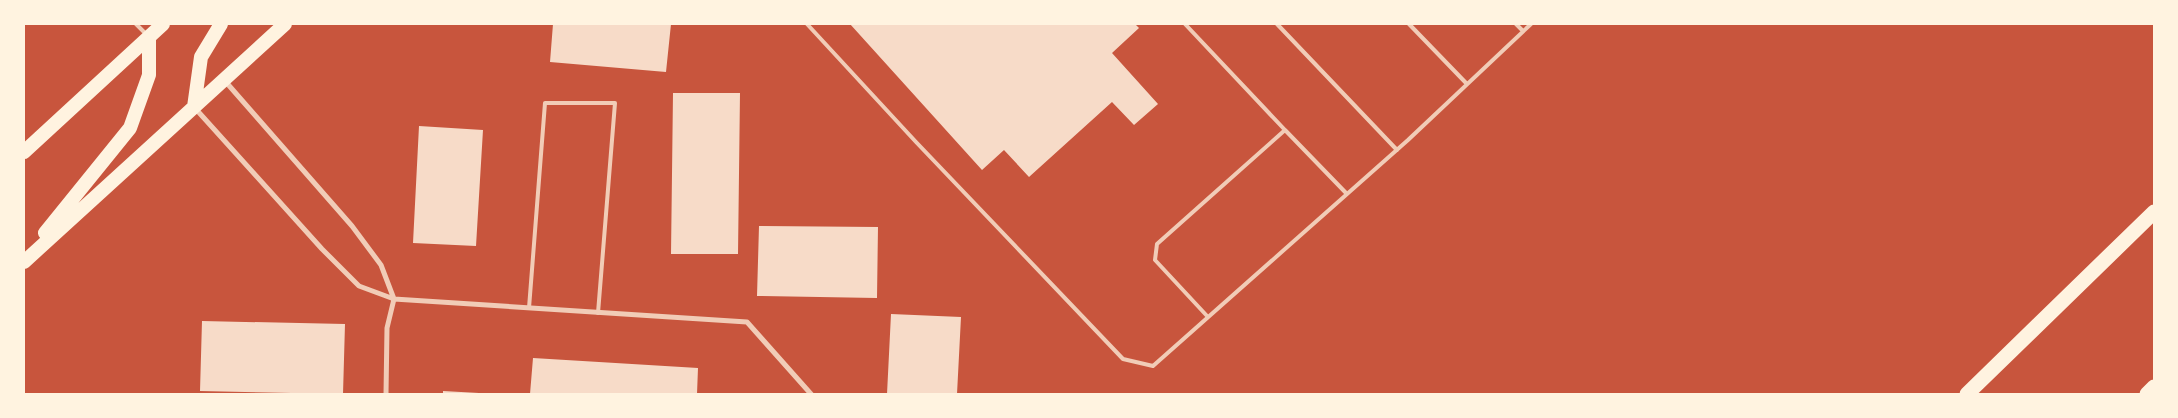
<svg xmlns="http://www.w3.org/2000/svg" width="2178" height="418" font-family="Figtree,sans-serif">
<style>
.building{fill:#f7dbc8}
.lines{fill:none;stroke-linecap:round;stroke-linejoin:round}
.service{stroke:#f1ccb7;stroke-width:4}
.minor{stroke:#f1ccb7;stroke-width:5}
.trunk{stroke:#fff3e0;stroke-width:14}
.motorway{stroke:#fff3e0;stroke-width:15}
</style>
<rect width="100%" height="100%" fill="#c8553d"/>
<path class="building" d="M553,24H671L666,72L550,62Z
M850,24H1135L1139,28L1112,53L1158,104L1134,125L1112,102L1029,177L1004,150L982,170Z
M673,93H740L738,254H671Z
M419,126L483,130L476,246L413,243Z
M759,226L878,227L877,298L757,296Z
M891,314L961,317L957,394H887Z
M202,321L345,324L343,394L200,391Z
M533,358L698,368L697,394H530Z
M443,391L479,393V394H443Z"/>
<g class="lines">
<path class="service" d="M136,24L147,35
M807,24L916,142L1123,359L1153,366L1408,140L1531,24
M1185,24L1285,130
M1277,24L1397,150
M1409,24L1467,84
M1516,24L1523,31
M529,308L545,103H615L598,313
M1208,317L1155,260L1157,244L1285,130L1347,194"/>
<path class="minor" d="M225,81L352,226L381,265L394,299
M194,107L322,249L359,286L394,299L747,322L811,394
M386,394L387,328L394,299"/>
<path class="trunk" d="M194,107L201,57L221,24
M24,152L163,24
M45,233L130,128L149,75V37
M24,262L285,24"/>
<path class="motorway" d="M1967,394L2154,212
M2147,394L2154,387"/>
</g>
<rect width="2178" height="418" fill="none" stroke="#fff3e0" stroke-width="50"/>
</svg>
